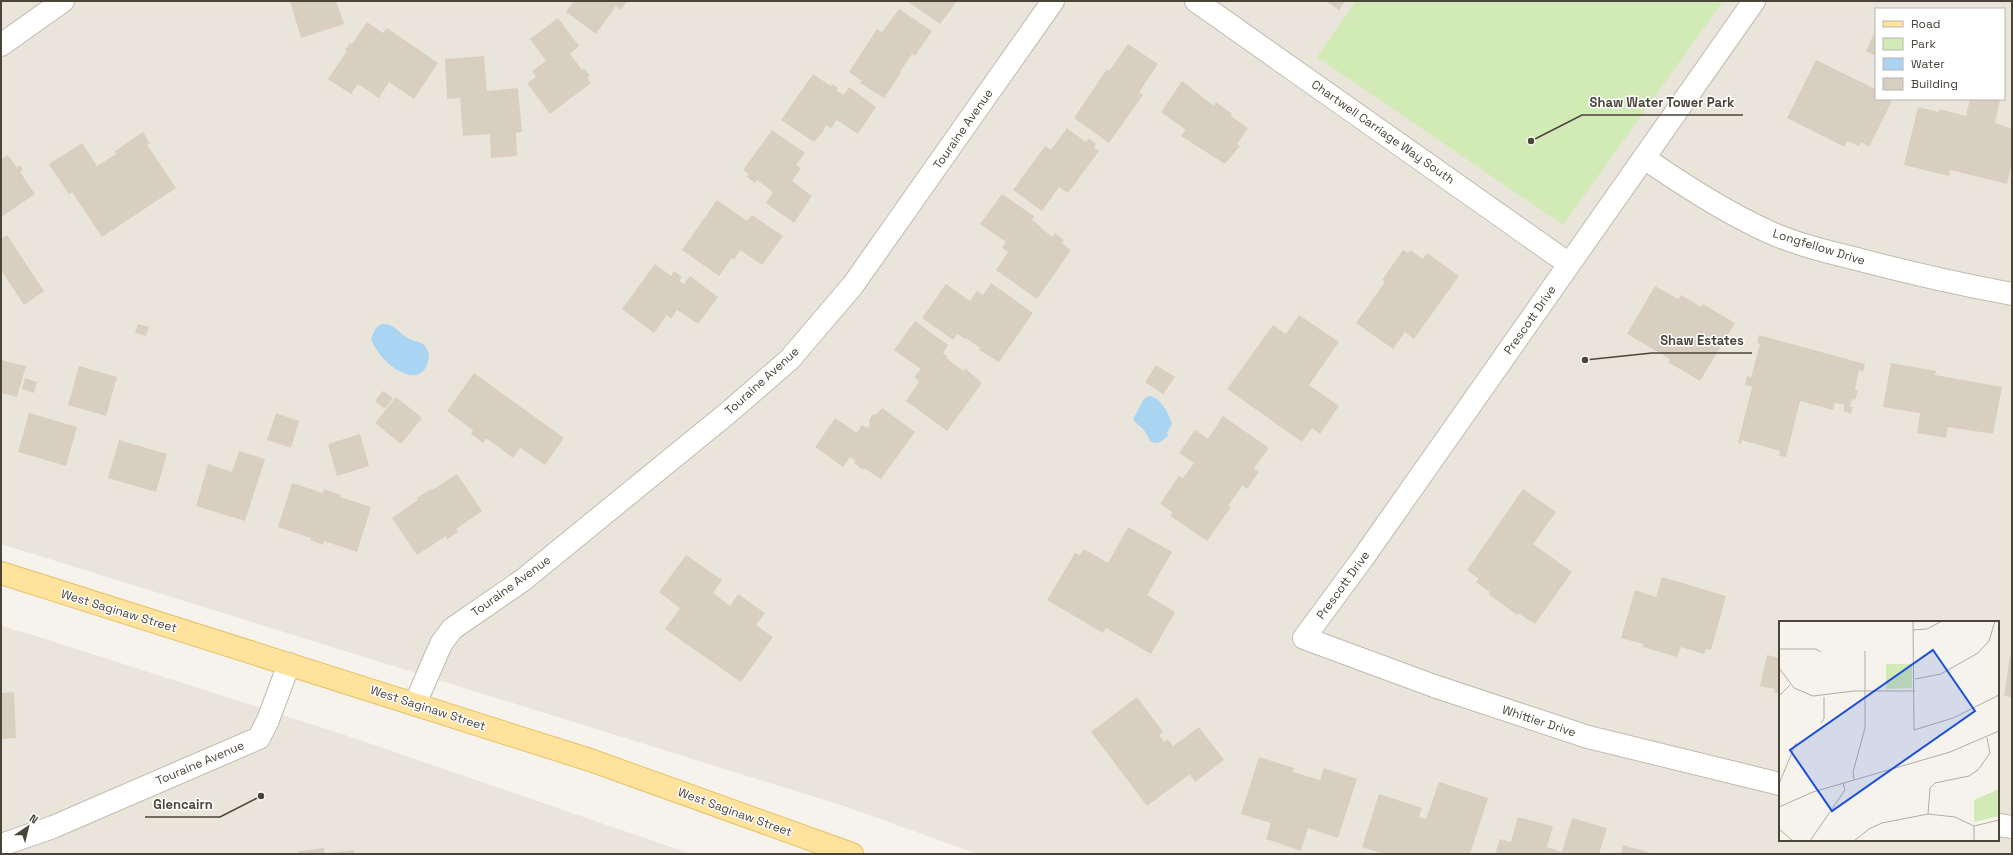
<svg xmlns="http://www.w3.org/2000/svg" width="2013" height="855" font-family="'Space Grotesk',sans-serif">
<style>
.residential{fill:#eae5da;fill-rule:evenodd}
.green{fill:#d2eab5}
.water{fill:#a9d4f2}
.building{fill:#d8cfc1}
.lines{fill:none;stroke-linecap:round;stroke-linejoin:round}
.minor-casing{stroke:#c2bbae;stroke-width:24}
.primary-casing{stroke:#e6c16a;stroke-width:24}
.minor{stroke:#fff;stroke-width:22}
.primary{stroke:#ffe39c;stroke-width:22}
.labels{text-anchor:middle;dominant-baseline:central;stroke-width:3;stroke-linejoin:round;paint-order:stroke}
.street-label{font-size:12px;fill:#4b4439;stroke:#fff}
.inset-road{fill:none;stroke:#b2ada4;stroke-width:1}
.view{fill:#1d4ed8;fill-opacity:0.15;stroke:#1d4ed8;stroke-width:2}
.inset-edge{fill:none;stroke:#4b4439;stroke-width:2}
.leader{fill:none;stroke:#4b4439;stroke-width:1.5}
.callout-dot{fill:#4b4439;stroke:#fff;stroke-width:1.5}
.callout-label{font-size:13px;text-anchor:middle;font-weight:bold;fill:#4b4439;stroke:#fff;stroke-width:3;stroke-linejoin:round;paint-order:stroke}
</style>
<rect width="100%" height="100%" fill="#f6f3ec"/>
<path class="residential" d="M1,1H2012V854H977L847,807L1,544ZM1876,9H2004V99H1876ZM1780,622H1998V840H1780Z
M1,626L36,636L351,737L691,854H1Z"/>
<path class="green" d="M1356,1H1723L1563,225L1317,57Z"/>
<path class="water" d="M381,324C395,323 397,332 408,338C418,344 424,339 429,354C426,398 378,364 371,338L376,328Z
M1149,396C1160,397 1169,413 1172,424L1167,433L1168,436L1159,443C1147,444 1150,436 1143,429C1140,425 1136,424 1133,419L1144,399Z"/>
<path class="building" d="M290,1H336L344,24L301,38Z
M574,1H627L621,10L616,6L596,34L566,12Z
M907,1H957L940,24Z
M1326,1H1345L1339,10Z
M899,9L932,31L915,56L912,54L900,72L901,73L884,98L860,83L862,81L849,72L877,29L882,32Z
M558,18L579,46L570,54L582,70L584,68L590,76L587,78L591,83L550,114L527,83L536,77L532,71L546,61L530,39Z
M367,22L383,33L387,28L438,63L414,99L389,82L379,98L358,84L351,94L328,79L347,51L345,50L350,43L352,44Z
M1876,29V56L1866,51Z
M1128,44L1158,64L1139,92L1143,95L1109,143L1074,118L1107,69L1109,71Z
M484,56L487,91L518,88L522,132L516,133L517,156L491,158L490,134L463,136L460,98L447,99L445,59Z
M1816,60L1875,89L1876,99H1887L1892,101L1869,147L1861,142L1859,146L1847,141L1845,147L1787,118Z
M813,74L831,86L832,84L838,88L836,90L844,95L849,87L876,107L858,134L837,120L831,128L826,125L823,132L814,142L781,120Z
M1182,81L1214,106L1216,102L1232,114L1231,116L1248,128L1237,144L1240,146L1225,164L1181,136L1186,130L1161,112Z
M1970,99L2000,100L1995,123L2012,129V162L2007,184L1950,170L1949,176L1904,165L1918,107L1939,112V109L1966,116Z
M1067,128L1086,142L1089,138L1096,144L1094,148L1099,151L1068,193L1059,187L1042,211L1013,190L1045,146L1051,150Z
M772,130L805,153L796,165L801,168L792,181L812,196L794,223L766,203L773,192L757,180L755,183L747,177L749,174L743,170Z
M143,132L150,144L147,145L176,188L102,237L72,192L69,194L49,164L82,143L97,166L116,154L115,151Z
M8,155L17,168L20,165L23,170L20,172L35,194L1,217V159Z
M1002,194L1034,216L1032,220L1041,227V228L1052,237L1055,233L1064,240L1062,243L1071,250L1037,299L996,270L1008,252L1002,248L1006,242L980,224Z
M717,200L747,221L752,215L783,236L762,265L740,250L734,260L732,258L719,276L682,250Z
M7,235L44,291L24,305L1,270V239Z
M1403,250L1408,253L1410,250L1423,259L1427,253L1459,276L1414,339L1405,332L1393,349L1356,323L1385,282L1382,280Z
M655,264L671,276L674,271L682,277L679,281L684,284L690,276L718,297L698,324L677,310L671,319L667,315L654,333L622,309Z
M991,283L1033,313L999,362L979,350L980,348L966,338L965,339L957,334L953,340L922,318L946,284L970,301L977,291L983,295Z
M1655,286L1678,299L1681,295L1701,307L1703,304L1735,323L1700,381L1668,362L1670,359L1627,334Z
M1299,315L1339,342L1309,385L1339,406L1320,434L1312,428L1302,442L1227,389L1273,325L1286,334Z
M915,321L948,345L943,353L947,356L946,358L964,371L965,368L982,383L947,431L906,401L919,382L914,377L921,369L894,350Z
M138,324L149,327L146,336L135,333Z
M1759,335L1865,364L1863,372L1859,370L1855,390H1858L1855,400L1852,399L1850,407H1853L1851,414L1843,411L1845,405L1835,403L1833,410L1800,401L1786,457L1779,456L1780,451L1742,440L1741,444L1738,443L1752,387L1745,385L1747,376L1751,377L1760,344L1757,343Z
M1,360L26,366L17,397L1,393Z
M1891,363L1936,371L1935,375L2002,387L1993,434L1948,427L1946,438L1917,433L1920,413L1883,407Z
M1156,365L1175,377L1163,394L1145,382Z
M79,366L117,377L106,416L68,405Z
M474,373L564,438L545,465L520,448L513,458L486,438L483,443L471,434L473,430L447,411Z
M25,378L37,382L34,393L22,389Z
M383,391L393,398L385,409L375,401Z
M396,397L422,418L401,444L375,423Z
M882,408L915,432L881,479L864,468L863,470L854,463L856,461L850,457L843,467L815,447L835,418L857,433L862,425L867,428L870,425L869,421L872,415L877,414Z
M29,413L77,427L66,466L18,452Z
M276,413L299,421L291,448L267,440Z
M1223,416L1269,448L1254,468L1259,472L1247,489L1242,486L1228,506L1231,507L1207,541L1170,516L1173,513L1160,504L1179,476L1183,478L1194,463L1179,453L1195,430L1208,439Z
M360,434L369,466L337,476L328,444Z
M119,440L167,454L156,492L108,478Z
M239,451L265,459L245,521L196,506L208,464L232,472Z
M457,474L482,511L456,529L458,532L447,539L446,536L417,555L392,518L418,500L417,498L431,489L432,490Z
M292,483L323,493L324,489L341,495L340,497L371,507L357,552L324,541L323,545L310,540L311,538L278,527Z
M1523,489L1556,512L1533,544L1572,572L1535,624L1518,613L1517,615L1488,594L1490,592L1476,582L1479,579L1467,570Z
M1128,527L1172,552L1147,595L1175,612L1151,654L1106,628L1103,633L1047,600L1075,553L1080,555L1084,549L1108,563Z
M686,555L722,580L713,593L730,606L738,594L765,613L756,625L773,637L741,682L665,629L680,608L659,592Z
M1662,577L1726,596L1711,650L1706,649L1704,654L1681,647L1677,657L1643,647V644L1621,638L1635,590L1656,597Z
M1767,655L1780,658V694L1774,692L1775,689L1760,686Z
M2010,656H2012V697L2004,696Z
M14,692L16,738L1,739V693Z
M1137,697L1163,732L1159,735L1164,742L1168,739L1173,746L1199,727L1224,760L1195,782L1190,774L1147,806L1091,732Z
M1259,757L1294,768L1293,772L1320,780L1324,768L1357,779L1338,838L1308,828L1301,851L1266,839L1271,823L1241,814Z
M1439,782L1488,798L1470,854H1384L1362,847L1379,794L1422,808L1419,817L1426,819Z
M1518,817L1553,826L1547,847L1562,852L1572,818L1607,828L1599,854H1495L1500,839L1511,842Z
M1623,845L1654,854H1621Z
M324,848L325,854H299V851Z
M354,850V854H328V853Z"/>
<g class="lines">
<defs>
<path id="minor" d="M1196,1L1569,264
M1754,1L1363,558L1304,638L1434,686L1588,737L1780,784
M1,45L63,1
M1644,158C1684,185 1725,212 1769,232C1796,244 1824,251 1853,258C1906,272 1958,284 2012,294
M415,704L441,644L452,629L523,580L729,412L790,359L853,285L1053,1
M1998,825L2012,827
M1,845L53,827L259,738L268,720L289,664"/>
<path id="primary" d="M1,573L590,760L852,854"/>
</defs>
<use href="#minor" class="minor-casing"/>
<use href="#primary" class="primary-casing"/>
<use href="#minor" class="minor"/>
<use href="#primary" class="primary"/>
</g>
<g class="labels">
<g class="street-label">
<text transform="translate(963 129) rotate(-55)">Touraine Avenue</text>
<text transform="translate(1383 132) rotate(35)">Chartwell Carriage Way South</text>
<text transform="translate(1819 247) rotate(17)">Longfellow Drive</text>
<text transform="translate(1530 320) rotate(-55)">Prescott Drive</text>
<text transform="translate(762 381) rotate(-42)">Touraine Avenue</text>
<text transform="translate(1343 585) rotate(-54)">Prescott Drive</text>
<text transform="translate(511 586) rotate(-36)">Touraine Avenue</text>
<text transform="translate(119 611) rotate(17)">West Saginaw Street</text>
<text transform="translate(428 708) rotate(18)">West Saginaw Street</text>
<text transform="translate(1539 721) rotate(18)">Whittier Drive</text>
<text transform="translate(200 763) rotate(-23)">Touraine Avenue</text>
<text transform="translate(735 812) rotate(20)">West Saginaw Street</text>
</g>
</g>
<g transform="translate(1779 621)">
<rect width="220" height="220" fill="#f6f3ec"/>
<path d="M107,43H133V67L107,68ZM220,168V195L195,201V179Z" fill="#d2eab5"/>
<path class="inset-road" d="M134,0L135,109L174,97L220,74M134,9L148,8L163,0M0,28H37L42,31M0,47L15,67L34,75L75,70H136M136,58L162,53L199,32L210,20L216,0M0,75L11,64M42,102L45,98V76M75,158L74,151L86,107V30M0,163L17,122M0,186L34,171L171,131L220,110M149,193L176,196L195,205L220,199M195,205V220M0,208L14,220M31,220L66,169L64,162M75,220L90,208L103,202L149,193L151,167L156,162L190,155L199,149L211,132L208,117"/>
<path class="view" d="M154,29L196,90L53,190L11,129Z"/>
<rect width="220" height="220" class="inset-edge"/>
</g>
<path class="leader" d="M1531 141L1582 115H1743M1585 360L1652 353H1752M261 796L220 817H145"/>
<g class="callout-dot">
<circle cx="1531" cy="141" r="4"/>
<circle cx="1585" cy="360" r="4"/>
<circle cx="261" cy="796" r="4"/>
</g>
<g class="callout-label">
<text x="1662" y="107">Shaw Water Tower Park</text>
<text x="1702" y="345">Shaw Estates</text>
<text x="183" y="809">Glencairn</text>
</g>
<rect width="2013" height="855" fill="none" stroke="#4b4439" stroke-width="4"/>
<rect x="1875" y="8" width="130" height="92" fill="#ffffff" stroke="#b7b4b0"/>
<rect x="1883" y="21" width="20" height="6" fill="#ffe39c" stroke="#b7b4b0"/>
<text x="1911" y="28" font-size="12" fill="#4b4439">Road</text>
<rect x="1883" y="38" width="20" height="12" fill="#d2eab5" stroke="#b7b4b0"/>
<text x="1911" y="48" font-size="12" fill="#4b4439">Park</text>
<rect x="1883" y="58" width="20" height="12" fill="#a9d4f2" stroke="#b7b4b0"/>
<text x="1911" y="68" font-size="12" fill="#4b4439">Water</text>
<rect x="1883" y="78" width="20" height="12" fill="#d8cfc1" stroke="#b7b4b0"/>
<text x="1911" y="88" font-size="12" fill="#4b4439">Building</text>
<g transform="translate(28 827) rotate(35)" stroke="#ffffff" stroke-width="3" paint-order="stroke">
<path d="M0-3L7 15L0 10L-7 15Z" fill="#4b4439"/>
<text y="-6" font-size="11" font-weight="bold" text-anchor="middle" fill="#4b4439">N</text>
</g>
</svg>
